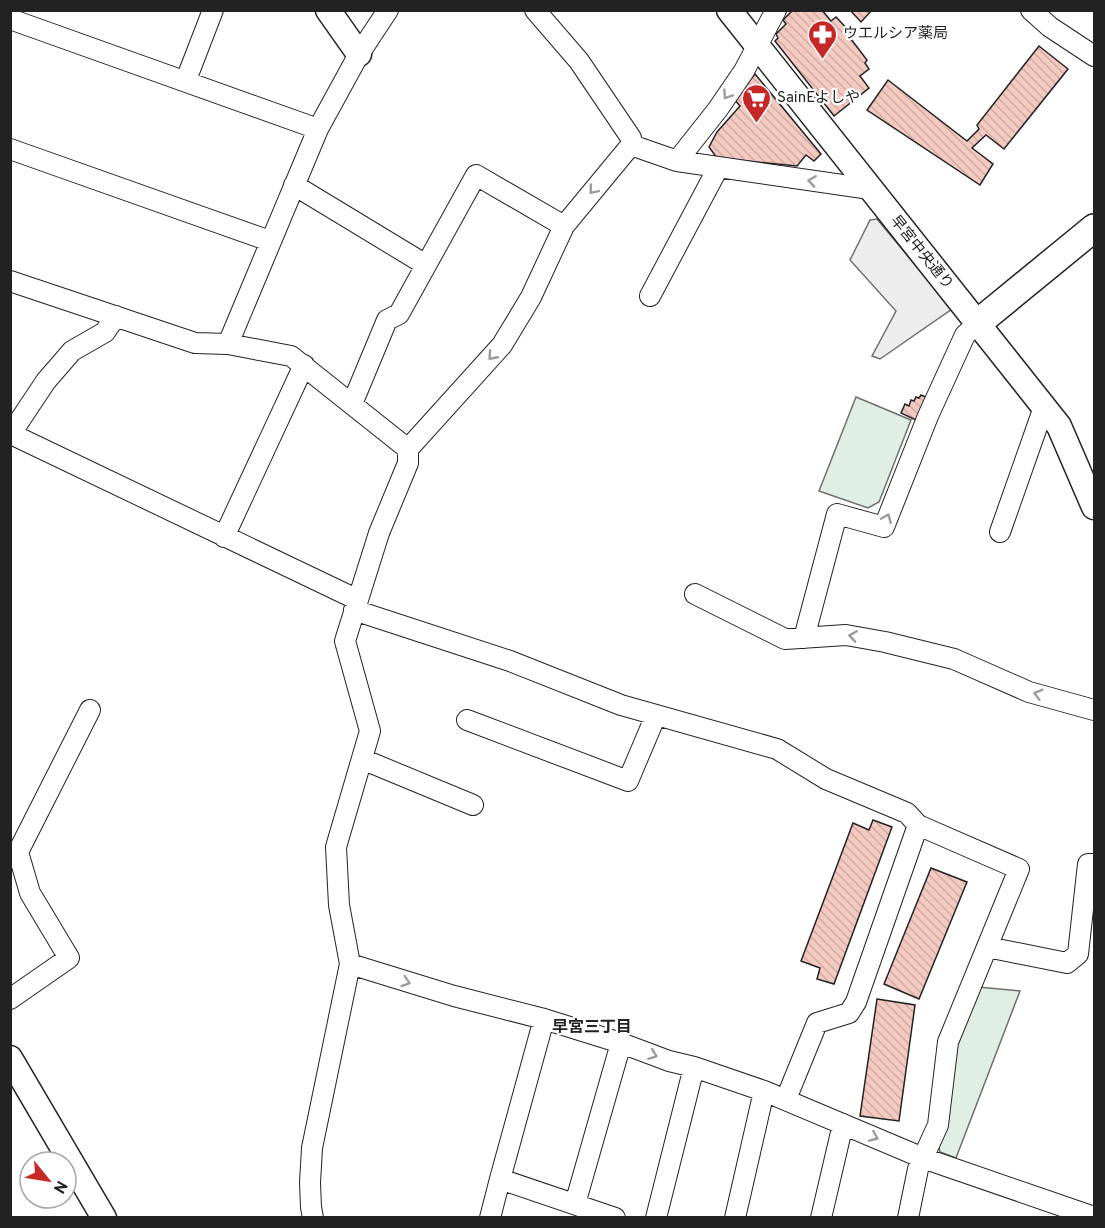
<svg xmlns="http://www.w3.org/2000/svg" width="1105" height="1228" font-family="Overpass,'Noto Sans JP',sans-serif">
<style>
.green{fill:#e0efe3;stroke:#6f6f6f;stroke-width:1.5}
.parking{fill:#ededed;stroke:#6f6f6f;stroke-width:1.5}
.building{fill:url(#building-back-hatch);stroke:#222;stroke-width:1.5}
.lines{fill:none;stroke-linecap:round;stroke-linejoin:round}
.minor-casing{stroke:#222;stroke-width:22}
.tertiary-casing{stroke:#222;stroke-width:27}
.secondary-casing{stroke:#222;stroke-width:30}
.minor{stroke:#fff;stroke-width:20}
.tertiary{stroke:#fff;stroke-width:24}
.secondary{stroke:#fff;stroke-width:27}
.oneway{stroke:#9c9c9c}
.labels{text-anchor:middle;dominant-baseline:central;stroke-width:4.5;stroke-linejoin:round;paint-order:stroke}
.poi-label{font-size:15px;fill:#222;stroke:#fff;text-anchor:start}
.street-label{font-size:15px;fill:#222;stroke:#fff}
.neighbourhood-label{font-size:16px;font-weight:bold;fill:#222;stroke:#fff}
</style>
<defs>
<pattern id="building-back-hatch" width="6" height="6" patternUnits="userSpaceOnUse" patternTransform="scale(1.5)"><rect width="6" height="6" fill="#f3c9c0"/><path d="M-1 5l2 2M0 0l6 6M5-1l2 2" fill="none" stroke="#d0aca5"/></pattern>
</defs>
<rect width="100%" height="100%" fill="#fff"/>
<path class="green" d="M856,397L911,420L879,502L868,508L819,491Z
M978,987L1020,991L956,1158L940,1152L937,1140L955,1041Z"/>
<path class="parking" d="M877,219L952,309L880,359L872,356L896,311L850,260L870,220Z"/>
<path class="building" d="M793,10H822L831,21L836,17L854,36L851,39L867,60L865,63L869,69L860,76L869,88L834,116L775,41L778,38L776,34L786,24L783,20Z
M850,10H872L861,22Z
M1039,46L1068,69L1004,149L986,135L972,148L993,164L980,185L867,110L888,80L967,141L979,129L977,125Z
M755,74L821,154L814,161L806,155L797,166L717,158L709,147L717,132L740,106L734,99Z
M921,395L928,398L918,421L901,413L905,404L909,406L911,400L914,401L916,397L919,398Z
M873,820L892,827L834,984L817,979L820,968L801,961L853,823L869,830Z
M931,868L967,882L919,999L884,984Z
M877,999L915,1005L899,1121L860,1116Z"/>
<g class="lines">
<defs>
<path id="minor" d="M1031,10L1050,27L1094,56
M10,19L318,129
M186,80L213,10
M631,145L677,161L870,189
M10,149L270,241
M677,161L718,109L744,71L776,10
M294,185L426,265
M10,281L195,343L228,344L291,356L408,449
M650,296L718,168
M228,344L318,129L359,54L388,10
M352,404L387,320L399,314L476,175L564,226
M11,434L358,600
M10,435L46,381L72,351L105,332L116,316
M1000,532L1044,407
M224,537L304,365
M695,594L785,639L846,635L885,642L954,659L1029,692L1094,710
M354,610L510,661L621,705L777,749L826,779L907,813L918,825L1019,869L948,1042L938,1125L918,1169L908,1218
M804,638L837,514L884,527L928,416L965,335L978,323
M467,720L628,781L656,715
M362,759L473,805
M987,947L1067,963L1078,954L1088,864H1094
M350,964L454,996L544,1019L621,1043L669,1061L694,1067L764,1091L923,1158L1094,1217
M10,999L69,958L30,893L18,852L90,710
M544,1019L500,1179L615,1218
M786,1099L817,1023L849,1013L856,1002L918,825
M575,1204L621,1043
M313,1218L311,1207L310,1183L312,1148L350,964L339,905L336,847L370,731L345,641L379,533L408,463V449L502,345L531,297L564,226L631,145V138L579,61L535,10
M490,1218L500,1179
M656,1218L694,1067
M735,1218L764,1091
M821,1218L843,1124"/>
<path id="tertiary" d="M328,10L359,54
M729,10L1059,426L1094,507
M10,1058L104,1218"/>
<path id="secondary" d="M978,323L1094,228"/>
</defs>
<use href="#minor" class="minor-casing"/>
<use href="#tertiary" class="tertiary-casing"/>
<use href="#secondary" class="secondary-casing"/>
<use href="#minor" class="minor"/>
<use href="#tertiary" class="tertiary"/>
<use href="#secondary" class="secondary"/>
</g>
<defs><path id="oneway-chevron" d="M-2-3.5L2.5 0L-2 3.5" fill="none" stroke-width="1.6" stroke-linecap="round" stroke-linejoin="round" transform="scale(1.5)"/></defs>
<g class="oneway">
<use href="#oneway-chevron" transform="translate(727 95) rotate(124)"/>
<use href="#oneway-chevron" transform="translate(812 181) rotate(-172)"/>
<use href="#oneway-chevron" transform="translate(593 190) rotate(130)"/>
<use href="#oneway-chevron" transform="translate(492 356) rotate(132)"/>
<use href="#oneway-chevron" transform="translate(887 518) rotate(-67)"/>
<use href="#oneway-chevron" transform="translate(853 636) rotate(-171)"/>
<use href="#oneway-chevron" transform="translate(1038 694) rotate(-164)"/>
<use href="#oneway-chevron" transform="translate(406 982) rotate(17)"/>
<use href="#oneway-chevron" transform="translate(653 1055) rotate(21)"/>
<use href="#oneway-chevron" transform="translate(874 1137) rotate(23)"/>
</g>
<defs>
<symbol id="pharmacy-pin" viewBox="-11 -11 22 30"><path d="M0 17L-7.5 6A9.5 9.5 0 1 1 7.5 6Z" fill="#c62828" stroke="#fff"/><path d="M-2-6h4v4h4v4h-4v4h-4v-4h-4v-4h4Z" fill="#fff"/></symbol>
<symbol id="supermarket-pin" viewBox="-11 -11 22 30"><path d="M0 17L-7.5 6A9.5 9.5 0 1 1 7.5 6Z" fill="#c62828" stroke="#fff"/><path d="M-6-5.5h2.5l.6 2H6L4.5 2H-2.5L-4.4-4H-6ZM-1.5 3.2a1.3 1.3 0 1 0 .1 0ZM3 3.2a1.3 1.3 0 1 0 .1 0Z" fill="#fff"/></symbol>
</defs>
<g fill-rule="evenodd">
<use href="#pharmacy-pin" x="806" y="18" width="33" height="45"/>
<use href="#supermarket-pin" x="740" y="82" width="33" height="45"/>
</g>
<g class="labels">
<g class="poi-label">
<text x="843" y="34">ウエルシア薬局</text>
<text x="777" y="98">SainEよしや</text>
</g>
<g class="street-label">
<text transform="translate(921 253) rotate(51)">早宮中央通り</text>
</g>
<g class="neighbourhood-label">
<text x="592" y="1028">早宮三丁目</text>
</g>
</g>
<rect width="1105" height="1228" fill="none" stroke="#222222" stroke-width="24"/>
<g transform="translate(48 1180) rotate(120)"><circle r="28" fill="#ffffff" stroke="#a7a7a7" stroke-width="1.5"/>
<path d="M0-4.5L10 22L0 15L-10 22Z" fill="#c62828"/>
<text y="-9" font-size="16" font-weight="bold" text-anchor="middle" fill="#222222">N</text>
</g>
</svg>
